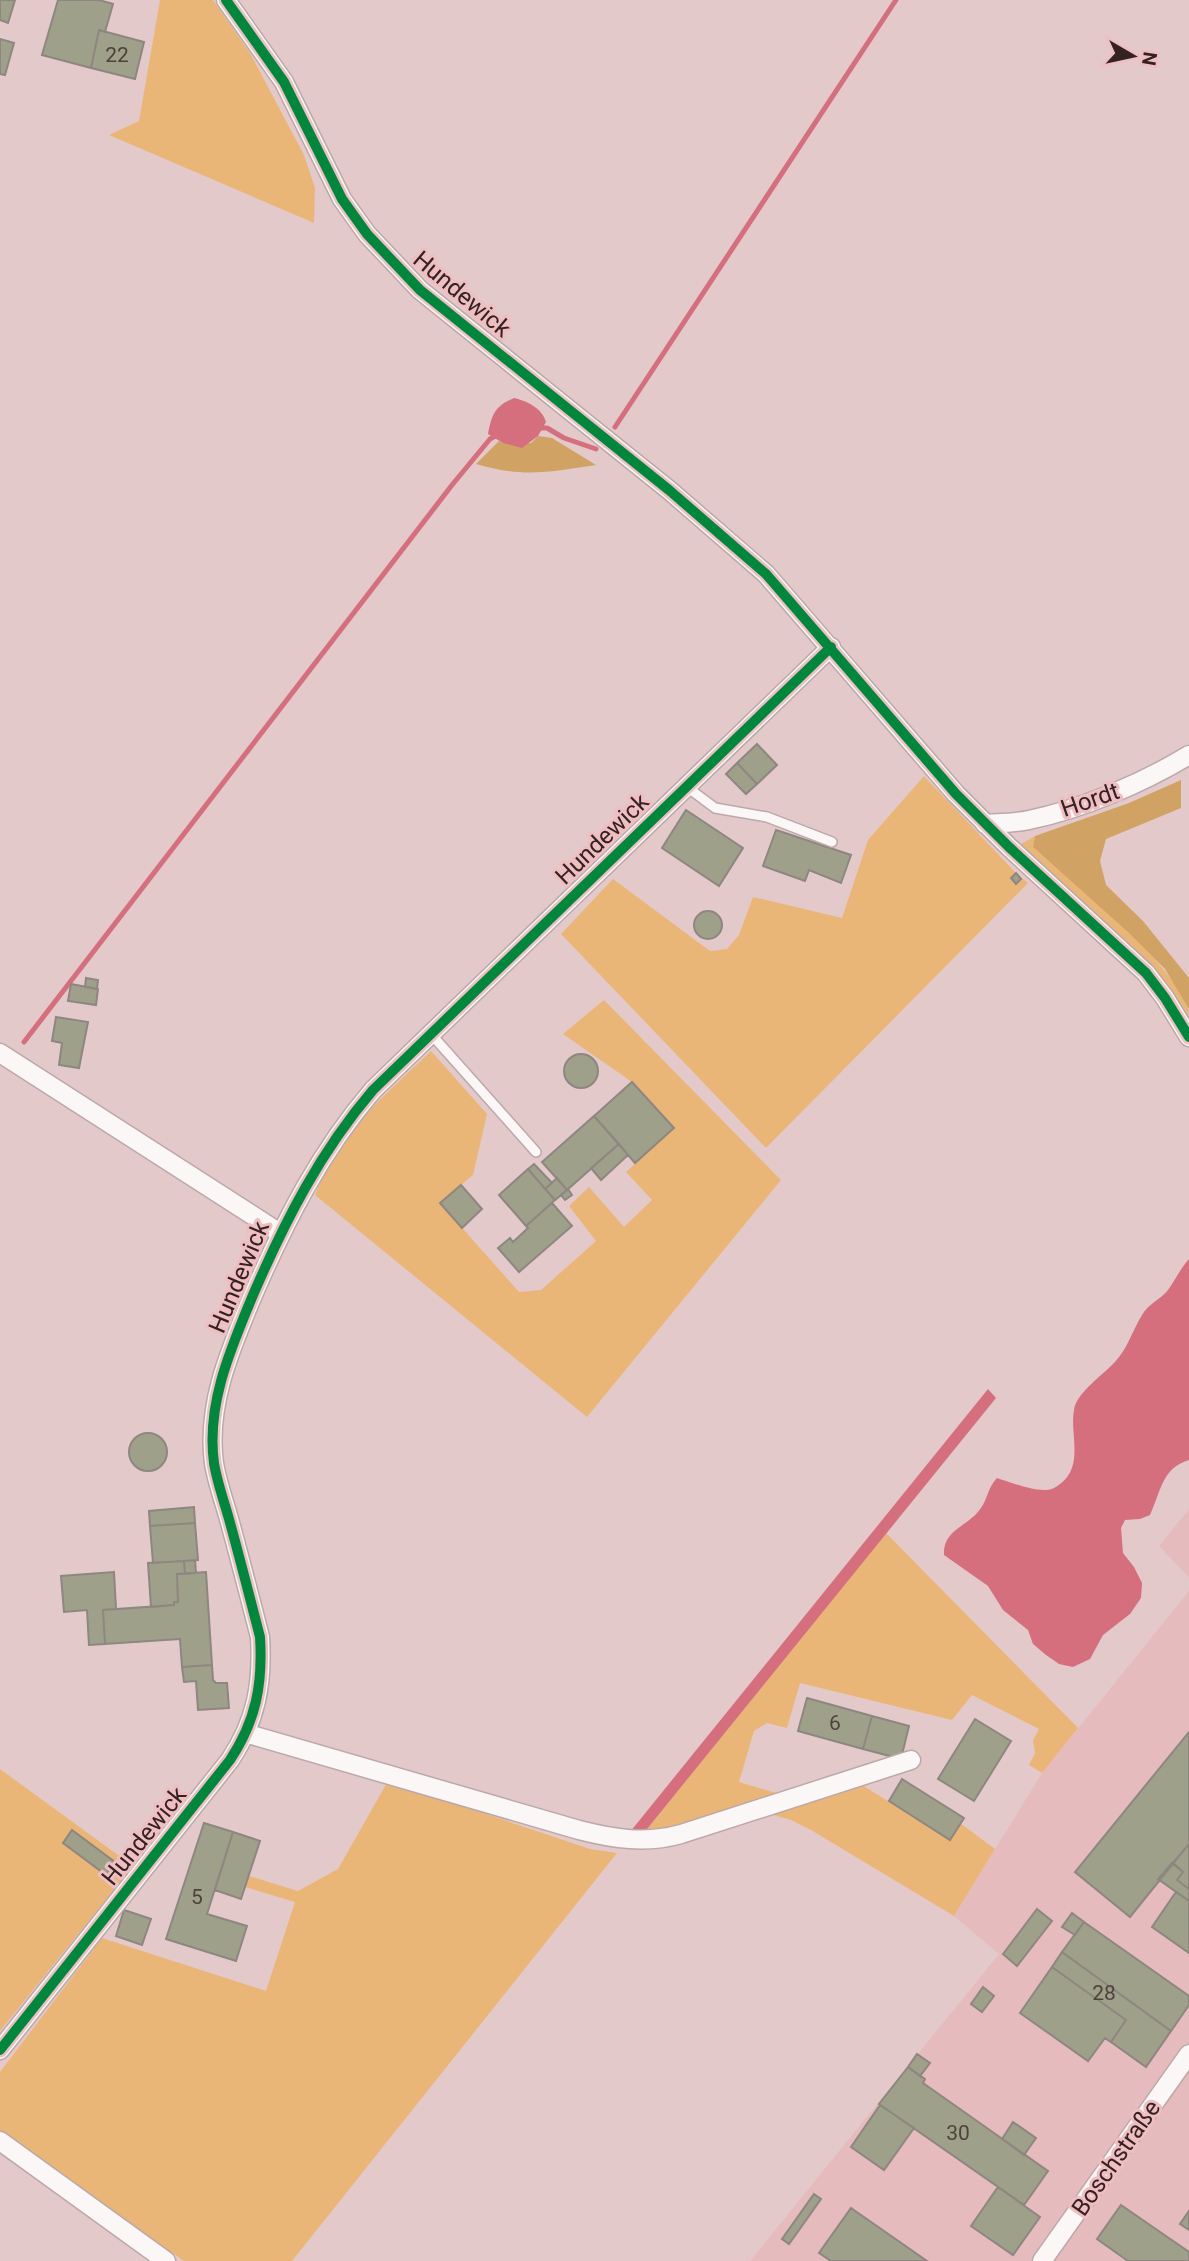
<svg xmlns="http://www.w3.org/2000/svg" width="1189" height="2261" font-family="Roboto,sans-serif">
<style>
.built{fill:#e6bbbd}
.green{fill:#eab677}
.forest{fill:#d0a263}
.water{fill:#d56f7e}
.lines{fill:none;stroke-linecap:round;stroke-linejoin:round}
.stream{stroke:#d56f7e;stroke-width:5}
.building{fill:#9fa08a;stroke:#8e8680;stroke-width:2}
.lane-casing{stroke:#bca8a9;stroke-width:12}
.street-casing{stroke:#bca8a9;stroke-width:21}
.lane{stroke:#fbf7f7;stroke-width:9}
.street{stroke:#fbf7f7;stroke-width:18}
.cycleway-casing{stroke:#efbec0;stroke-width:15}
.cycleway{stroke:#00873e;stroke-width:10}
.labels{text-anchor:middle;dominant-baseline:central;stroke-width:6;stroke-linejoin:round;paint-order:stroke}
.number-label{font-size:21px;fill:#4f423d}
.street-label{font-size:24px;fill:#342223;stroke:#efbec0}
</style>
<rect width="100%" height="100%" fill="#e4c9ca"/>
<path class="built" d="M1189,1509V1577L1159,1546Z
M1189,1591V2261H750L999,1954L954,1916L1042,1773Z"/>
<path class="green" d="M160,0H213L250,53L304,155L315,188L314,223L109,135L139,121Z
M924,776L1015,872L1028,883L766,1148L561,934L613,879L710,951L727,949L739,935L753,897L842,918L868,840Z
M1035,836L1033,847C1077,887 1165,954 1188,1007C1189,1013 1189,1022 1189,1028L1016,847Z
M604,1000L781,1180L587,1417L315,1195C341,1130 382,1098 431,1051L487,1114L473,1175L440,1203L519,1292L541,1290L596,1241L569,1206L589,1187L624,1227L652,1200L626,1172L673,1129L632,1082L563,1034Z
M886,1533L1078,1728L1042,1773L1029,1765L1035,1753L1033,1740L1039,1729L972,1695L952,1720L800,1683L787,1728L767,1723L754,1731L739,1782L783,1795L671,1833L643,1834Z
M0,1769L133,1866L0,2031Z
M388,1781L590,1849L617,1853L292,2261H184L0,2131V2072L102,1938L266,1991L295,1902L245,1887L249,1876L298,1891L338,1869Z
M862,1785L949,1839L960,1823L995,1849L954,1916L811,1830L791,1820L766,1813Z"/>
<path class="forest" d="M538,436L552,438L596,465C548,472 524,478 476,464L499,441L503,443H531Z
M1181,780V808L1106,839L1100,861L1106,885L1143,921L1189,978V1009L1165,969L1128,932L1033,847L1035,836L1129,803Z"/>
<path class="water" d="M514,398C527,401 542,408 546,422L538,436L522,448L503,443L488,434C492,414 495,406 514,398Z
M1189,1259V1460C1162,1468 1161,1491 1150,1515L1140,1519L1125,1520L1121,1528L1123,1553L1134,1567L1142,1583L1141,1598L1130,1614L1103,1635L1090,1659L1073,1667L1059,1664L1046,1655L1033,1644L1028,1630L1003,1610L988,1586L944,1555C943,1529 968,1527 981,1508C988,1498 987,1489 997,1478C1010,1482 1041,1495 1054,1488C1087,1470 1069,1435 1074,1410C1076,1393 1104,1374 1115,1362C1128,1348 1132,1331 1142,1315C1148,1304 1161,1299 1168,1290C1176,1279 1180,1269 1189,1259Z
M988,1389L996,1398L643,1834L630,1832Z"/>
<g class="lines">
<path class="stream" d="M615,427L896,0
M538,428H547L564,438L596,449
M24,1042L452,485L490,439L499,434"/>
</g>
<path class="building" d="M0,0H15L8,23L0,20Z
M58,0H99L113,4L105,32L99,30L91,68L42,55Z
M99,30L144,42L135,79L91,68Z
M0,39L14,43L5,75L0,74Z
M757,744L777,765L757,784L737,763Z
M737,763L757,784L746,794L726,774Z
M686,810L743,848L719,886L662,848Z
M776,830L851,855L841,883L809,870L805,881L763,866Z
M1016,873L1021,879L1016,884L1011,878Z
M694 925a14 14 0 1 1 28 0a14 14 0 1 1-28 0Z
M86,978L98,980L97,989L85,987Z
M71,984L98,989L96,1005L68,1001Z
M56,1017L88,1022L79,1068L59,1065L62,1043L52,1041Z
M564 1071a17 17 0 1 1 34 0a17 17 0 1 1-34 0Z
M632,1082L674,1128L635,1163L594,1116Z
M594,1116L619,1144L567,1190L542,1162Z
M619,1144L628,1155L601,1180L591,1168Z
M534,1164L552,1183L545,1189L528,1169Z
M528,1169L555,1200L526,1226L499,1195Z
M557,1178L567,1190L555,1200L545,1189Z
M461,1185L482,1209L462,1228L440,1203Z
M568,1189L572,1195L565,1200L561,1195Z
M552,1203L572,1226L519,1272L498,1248L510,1238L513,1242L528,1228L526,1226Z
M129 1452a19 19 0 1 1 38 0a19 19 0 1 1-38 0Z
M194,1507L195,1523L150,1526L149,1511Z
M195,1523L198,1560L153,1563L150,1526Z
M195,1560L196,1573L185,1574L184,1561Z
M184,1561L185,1574H177L178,1602H174V1605L151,1607L148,1563Z
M114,1572L116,1609L103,1610L105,1644L89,1645L87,1610L64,1612L61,1576Z
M206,1572L212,1665L182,1667L180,1639L105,1644L103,1610L174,1605V1602H178L177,1574Z
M212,1665L213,1680L216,1683H227L229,1708L198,1710L196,1681L184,1682L182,1667Z
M807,1698L872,1716L863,1749L798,1731Z
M872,1716L909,1726L901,1759L863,1749Z
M975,1719L1011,1741L974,1801L938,1779Z
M1189,1732V1844L1130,1917L1075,1872Z
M902,1779L964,1818L950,1840L889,1801Z
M204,1823L233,1832L207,1914L247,1926L236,1961L166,1939Z
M72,1830L115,1862L106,1875L63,1843Z
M233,1832L260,1841L241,1899L215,1890Z
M1189,1844V1889L1177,1880L1183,1872L1173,1863Z
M1172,1863L1183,1872L1177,1880L1189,1889V1901L1158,1879Z
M1176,1892L1189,1901V1953L1152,1927Z
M1037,1909L1052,1921L1017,1966L1003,1954Z
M124,1910L151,1919L142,1945L116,1936Z
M1072,1913L1084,1922L1075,1935L1062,1927Z
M1084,1922L1189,1996V2005L1171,2031L1062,1952Z
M1062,1952L1171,2031L1146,2067L1111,2042L1126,2020L1052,1967Z
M1052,1967L1126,2020L1111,2042L1105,2038L1088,2061L1020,2013Z
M983,1987L994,1996L982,2012L971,2004Z
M917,2054L930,2063L920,2076L908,2067Z
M908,2067L925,2079L923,2083L1048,2171L1024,2205L879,2104Z
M880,2105L914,2128L884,2170L851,2147Z
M1013,2122L1036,2138L1024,2155L1002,2139Z
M998,2187L1040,2217L1013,2255L971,2226Z
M814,2194L821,2199L789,2244L782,2239Z
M1121,2205L1189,2252V2261H1128L1097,2239Z
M851,2208L927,2261H831L819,2253Z
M1189,2211V2230L1180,2224Z"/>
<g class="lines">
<defs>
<path id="lane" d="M687,787L715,808L767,817L832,842
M431,1034L536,1152"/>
<path id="street" d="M226,0L284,82L342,199L367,234L420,290L669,490L766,574L956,794L1009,847L1146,973L1165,998L1189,1037
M985,824C999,823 1015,823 1029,820C1082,809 1143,783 1189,755
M0,1053L280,1233
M245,1733L579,1830C614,1839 646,1844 681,1834L911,1760
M0,2050L230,1760C256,1721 263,1684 260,1637C250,1598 240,1559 229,1519C224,1501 217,1482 214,1463C206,1404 231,1348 253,1295C285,1221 320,1152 373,1090L831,647
M0,2141L166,2261
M1042,2261L1189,2054"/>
</defs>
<use href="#lane" class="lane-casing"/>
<use href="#street" class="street-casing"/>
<use href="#lane" class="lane"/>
<use href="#street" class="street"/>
<defs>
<path id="cycleway" d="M226,0L284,82L342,199L367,234L420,290L669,490L766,574L956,794L1009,847L1146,973L1165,998L1189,1037
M0,2050L230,1760C256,1721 263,1684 260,1637C250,1598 240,1559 229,1519C224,1501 217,1482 214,1463C206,1404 231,1348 253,1295C285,1221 320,1152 373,1090L831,647"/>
</defs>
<use href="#cycleway" class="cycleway-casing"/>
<use href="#cycleway" class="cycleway"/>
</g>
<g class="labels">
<g class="number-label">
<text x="117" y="55">22</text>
<text x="835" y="1723">6</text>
<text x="197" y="1897">5</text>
<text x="1104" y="1993">28</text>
<text x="958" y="2133">30</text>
</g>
<g class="street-label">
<text transform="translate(462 294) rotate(40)">Hundewick</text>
<text transform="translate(1090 800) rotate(-19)">Hordt</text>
<text transform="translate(602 839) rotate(-44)">Hundewick</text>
<text transform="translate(239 1277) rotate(-67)">Hundewick</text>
<text transform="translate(144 1836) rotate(-51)">Hundewick</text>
<text transform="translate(1116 2158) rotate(-55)">Boschstraße</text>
</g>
</g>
<g transform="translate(1133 56) rotate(99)" stroke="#efbec0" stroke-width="5" paint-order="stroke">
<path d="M0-5L12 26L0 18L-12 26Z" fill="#342223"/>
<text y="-10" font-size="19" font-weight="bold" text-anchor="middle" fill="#342223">N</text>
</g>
</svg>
